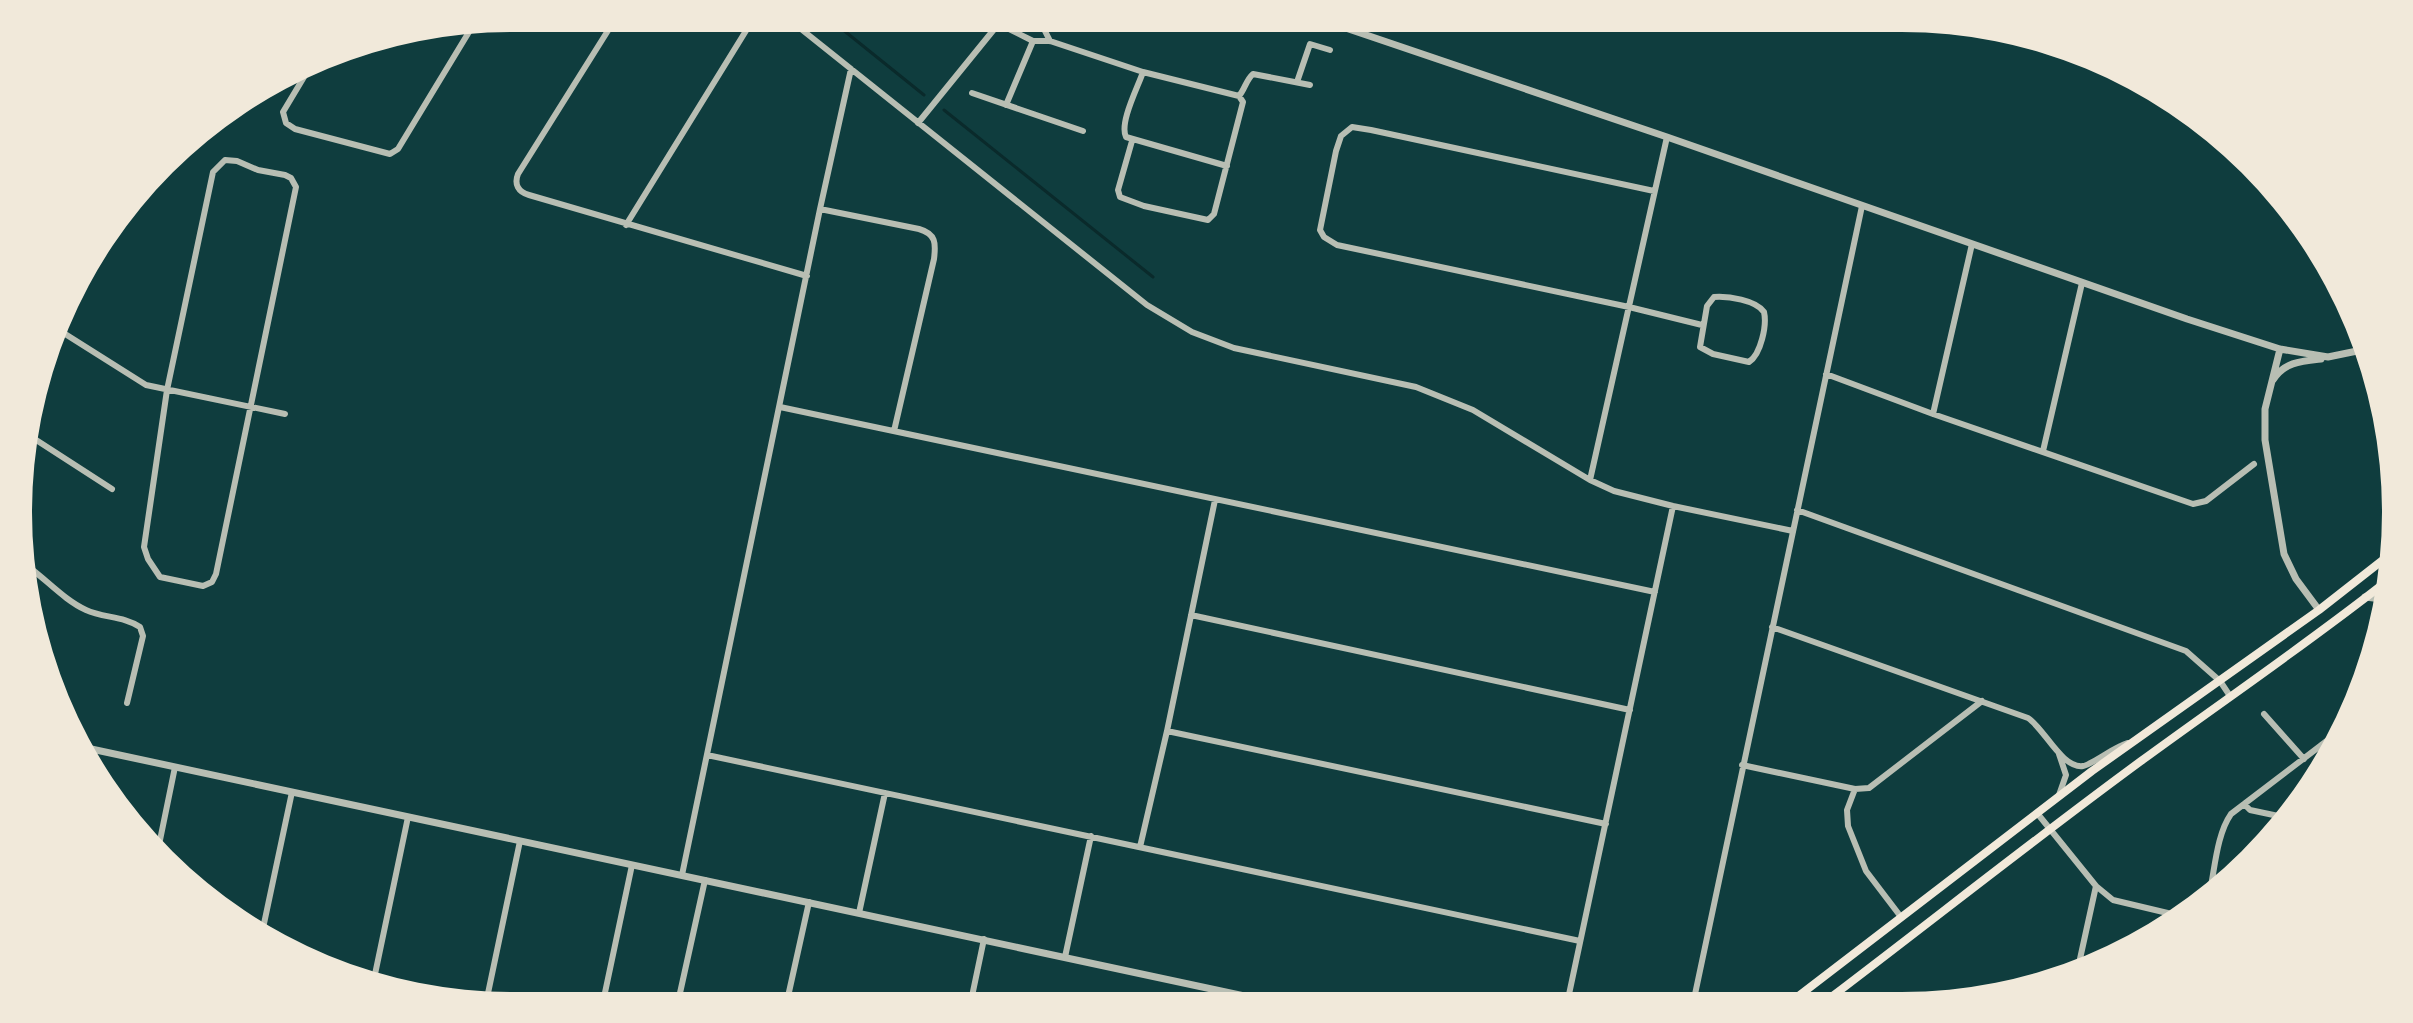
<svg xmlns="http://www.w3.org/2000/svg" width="2413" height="1023" font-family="Arial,sans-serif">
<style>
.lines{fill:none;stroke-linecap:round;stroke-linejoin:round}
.stream{stroke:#0a2a2b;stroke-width:3}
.minor{stroke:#b8beb3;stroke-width:6}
.tertiary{stroke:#b8beb3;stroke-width:7}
.secondary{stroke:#f1e9da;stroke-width:8}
</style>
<rect width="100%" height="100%" fill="#0f3d3e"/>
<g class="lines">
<path class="stream" d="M832,21L924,95
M944,110L1153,277"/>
<path class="minor" d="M614,21L518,174C514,184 518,192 529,195L807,276
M791,21L1147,305L1192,332L1234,348L1416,387L1473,410L1590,480L1614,491L1673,506L1793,531
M1036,21L1042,25L1050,41
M999,24L1033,41H1050L1143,72L1239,96L1243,102L1214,214L1208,220L1144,206L1120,197L1118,190L1132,141
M310,67L283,112L286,123L295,129L390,154L398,149L472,27
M1143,72C1138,87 1119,123 1126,137L1227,166
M1297,82L1310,44L1330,50
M972,93L1083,131
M1239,96C1245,89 1246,80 1253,74L1310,85
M1006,105L1033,41
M918,123L1000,22
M225,160L237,161L258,170L285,175L291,178L296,187L216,574L212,582L203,586L160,577L148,559L144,547L167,390L213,172Z
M1654,191L1371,130L1352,127L1341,136L1336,151L1320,230L1324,237L1337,245L1629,307L1702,325
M820,209L919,229C936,234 936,243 934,259L894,431
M626,225L752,21
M1714,297C1728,296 1756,300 1764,312C1767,325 1761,354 1749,362L1713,354L1700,347L1707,306Z
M62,332L146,385L285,414
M1826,374L1933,414L2193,504L2206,501L2254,464
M780,407L1655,592
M1933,414L1972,244
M30,436L112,489
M2043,451L2082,283
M1590,480L1667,137
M1797,510L2186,651L2220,681L2230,696
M26,565C46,579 64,600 86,610C103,618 124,616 140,627L143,636L127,703
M1191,615L1630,710
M1772,627L2028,718C2044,728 2062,769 2083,766C2091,765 2114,747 2128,743
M2264,714L2304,759
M1167,731L1606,824
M2059,754L2066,775L2059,795
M707,755L1580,941
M1742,765L1855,789L1869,788L1982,701
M1855,789L1847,810L1848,826L1866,871L1901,917
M2244,804L2250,810L2283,817
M2037,813L2096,886L2113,900L2176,915
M159,845L175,767
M1140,847L1167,731L1215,500
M682,875L820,209L851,69
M2210,891C2215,867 2217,834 2231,814L2328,740
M859,913L885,793
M262,933L292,792
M1065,957L1091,836
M2078,968L2096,886
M374,979L408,817
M487,998L520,841
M1568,999L1673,506
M1694,999L1862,206
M787,1001L809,902
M971,1001L984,939
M603,1002L632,865
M678,1002L705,880"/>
<path class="tertiary" d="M1325,21L1667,137L2187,319L2280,349L2328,357L2362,350
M2280,349L2265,409V440L2284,554L2296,579L2319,610
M2273,380C2284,362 2302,361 2321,359
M2365,597L2382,599
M82,747L1263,1000"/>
<path class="secondary" d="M1796,998L2092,771L2319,610L2388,556
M1830,998C1934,919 2036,838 2141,761C2223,701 2307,644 2387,581"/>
</g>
<path d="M0 0H2413V1023H0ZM512 32H1902A480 480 0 0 1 2382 512V512A480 480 0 0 1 1902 992H512A480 480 0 0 1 32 512V512A480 480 0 0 1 512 32Z" fill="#f1e9da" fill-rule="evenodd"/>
</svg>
